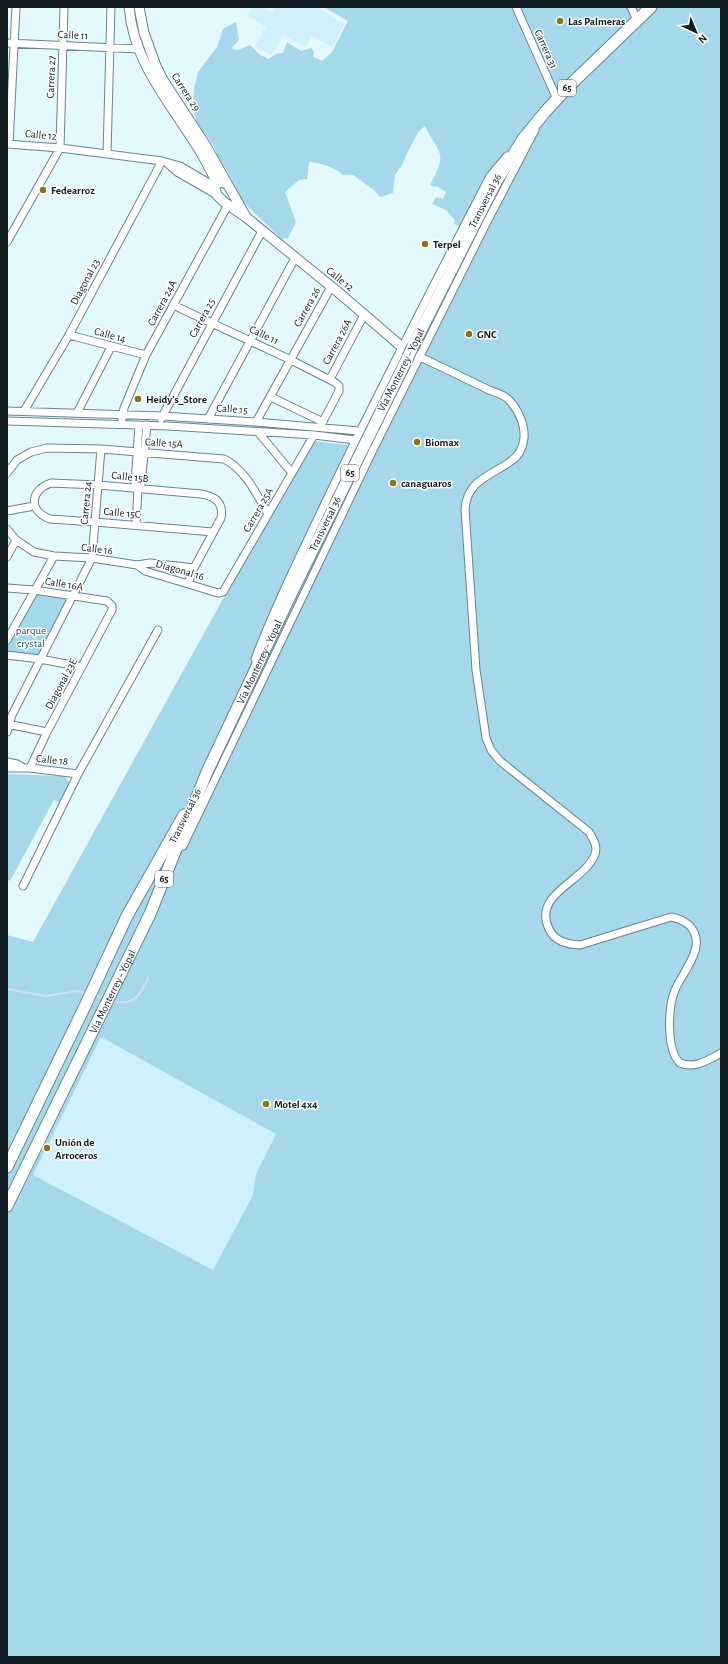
<svg xmlns="http://www.w3.org/2000/svg" width="728" height="1664" font-family="'Alegreya Sans',sans-serif">
<style>
.built{fill:#cef1fc}
.green{fill:#a4d8ea;fill-rule:evenodd}
.lines{fill:none;stroke-linecap:round;stroke-linejoin:round}
.stream{stroke:#d2dbf7;stroke-width:2}
.minor-casing{stroke:#678690;stroke-width:9}
.secondary-casing{stroke:#678690;stroke-width:11}
.trunk-casing{stroke:#678690;stroke-width:13}
.minor{stroke:#fff;stroke-width:7}
.secondary{stroke:#fff;stroke-width:9}
.trunk{stroke:#fff;stroke-width:11}
.trunk-bridge-casing{stroke:#678690;stroke-width:13;stroke-linecap:butt}
.trunk-bridge{stroke:#fff;stroke-width:11}
.poi-dot{fill:#8e7418;stroke:#fff;stroke-width:1.5}
.labels{text-anchor:middle;dominant-baseline:central;stroke-width:3;stroke-linejoin:round;paint-order:stroke}
.shield{fill:#fff;stroke:#596264;stroke-width:1}
.shield-label{font-size:10px;font-weight:bold;fill:#121e22}
.poi-label{font-size:11px;font-weight:bold;fill:#121e22;stroke:#fff;text-anchor:start}
.street-label{font-size:11px;fill:#121e22;stroke:#fff}
.park-label{font-size:11px;fill:#1e505f;stroke:#fff}
</style>
<rect width="100%" height="100%" fill="#e3f8ff"/>
<path class="built" d="M253,7H262L273,13L276,7H316L345,24L332,47L312,36L305,47L283,35L271,55L255,46L266,27L248,16Z
M101,1037L276,1134L256,1174L253,1195L213,1271L33,1175Z"/>
<path class="green" d="M324,7H721V1657H7V935L33,942L228,590L314,441L363,447L470,230L454,224L455,220L446,210L432,204L436,197L443,199L446,192L436,186L435,187L430,185C448,151 440,156 425,126L419,131L408,151L402,165L395,175L393,193L380,197L374,190L353,175H343C335,167 321,163 309,162L307,179L299,180L285,192L296,222L288,238L282,239L243,202L227,170L218,157L214,146L197,123L193,106L194,89L198,72L217,47L223,29L236,22L239,40L231,48L238,50L250,45L260,55L269,59L276,54L283,53L287,42L301,51L311,48L314,51L313,57L322,61L332,52L348,21ZM101,1037L276,1134L256,1174L253,1195L213,1270L33,1175Z
M37,592L70,598L38,657L7,653V645Z
M7,774L60,776L65,777L70,783L61,803L54,800L10,881L7,879Z"/>
<g class="lines">
<path class="stream" d="M7,989L46,996L77,991L87,993
M95,995L104,999
M112,1001C134,1006 140,996 148,978"/>
<defs>
<path id="minor" d="M516,7L557,99
M631,7L637,20
M7,43L139,49
M7,144L60,148L162,161L180,166L214,186
M9,144L16,7
M107,154L111,7
M168,164L177,172L217,195
M7,242L60,148L64,7
M173,305L291,360L336,383L339,386V391L320,427
M69,335L146,355
M420,357C442,367 464,378 487,389C493,392 503,394 508,399C518,409 525,424 524,438C523,447 519,456 511,461C491,476 467,480 465,509L476,670L486,738L491,750L500,761L589,832C593,839 598,846 595,854C585,882 532,893 549,929C555,942 567,944 580,945L671,917C679,918 684,921 690,926C708,946 683,971 675,990C668,1007 666,1050 680,1063C695,1069 708,1060 721,1053
M330,379L364,315
M271,397L323,422
M7,411L162,416L256,422L359,431
M24,411L69,335L162,161
M77,413L111,347
M122,419L124,408L146,355L228,205
M161,419L262,231
M208,419L295,258
M7,421L168,426L314,435L355,440
M256,422L331,287
M258,432L292,473
M7,473L17,460L31,452L47,448L101,449L224,459C245,469 257,495 268,514
M138,489L135,484L139,425
M7,511L34,506
M136,525L138,489L141,484L147,425
M7,529L16,540L34,552L54,556L92,558L137,565L150,563L194,568
M7,557L16,540
M137,565L145,571L218,593L223,592L314,435
M188,583L194,568L221,518C224,503 215,496 201,494L98,485L51,483C30,490 28,511 50,519L95,522L213,532
M7,588L34,590L107,601L112,606V610L47,732L30,768
M7,640L54,556
M7,655L40,659L82,667
M255,659C276,603 303,550 328,497C380,389 435,282 490,176L507,156
M7,724L47,732
M7,732L12,715L92,558L101,449
M7,762L17,764L24,768
M7,768H30L78,774
M183,846L373,450L488,220L535,130
M23,886L78,774L158,630"/>
<path id="secondary" d="M129,7C134,64 170,102 198,148C205,159 211,171 217,183
M139,7L144,33L156,66L163,80L206,146L246,217
M227,184L220,182L214,186L217,195L224,202L247,218L338,292L402,347L420,357"/>
<g id="trunk">
<path d="M413,346L496,182L523,139L545,112L567,88L651,7"/>
<path d="M7,1167L85,1006L127,916L184,815"/>
<path id="s1" d="M7,1206L150,914L207,772L293,590L408,357"/>
</g>
</defs>
<use href="#minor" class="minor-casing"/>
<use href="#secondary" class="secondary-casing"/>
<use href="#trunk" class="trunk-casing"/>
<use href="#minor" class="minor"/>
<use href="#secondary" class="secondary"/>
<use href="#trunk" class="trunk"/>
<defs>
<path id="trunk-bridge" d="M408,357L413,346"/>
</defs>
<use href="#trunk-bridge" class="trunk-bridge-casing"/>
<use href="#trunk-bridge" class="trunk-bridge"/>
</g>
<g class="poi-dot">
<circle cx="560" cy="21" r="4"/>
<circle cx="43" cy="190" r="4"/>
<circle cx="425" cy="244" r="4"/>
<circle cx="469" cy="334" r="4"/>
<circle cx="138" cy="399" r="4"/>
<circle cx="417" cy="442" r="4"/>
<circle cx="393" cy="483" r="4"/>
<circle cx="266" cy="1104" r="4"/>
<circle cx="47" cy="1148" r="4"/>
</g>
<g class="labels">
<g class="shield">
<rect x="558" y="80" width="18" height="16" rx="3"/>
<rect x="341" y="465" width="18" height="16" rx="3"/>
<rect x="155" y="871" width="18" height="16" rx="3"/>
</g>
<g class="shield-label">
<text x="567" y="88">65</text>
<text x="350" y="473">65</text>
<text x="164" y="879">65</text>
</g>
<g class="poi-label">
<text x="568" y="21">Las Palmeras</text>
<text x="51" y="190">Fedearroz</text>
<text x="433" y="244">Terpel</text>
<text x="477" y="334">GNC</text>
<text x="146" y="399">Heidy's_Store</text>
<text x="425" y="442">Biomax</text>
<text x="401" y="483">canaguaros</text>
<text x="274" y="1104">Motel 4x4</text>
<text x="55" y="1142">Unión de<tspan x="55" dy="13">Arroceros</tspan></text>
</g>
<g class="street-label">
<text transform="translate(73 35) rotate(3)">Calle 11</text>
<text transform="translate(546 49) rotate(66)">Carrera 31</text>
<text transform="translate(51 77) rotate(-88)">Carrera 27</text>
<text transform="translate(186 92) rotate(57)">Carrera 29</text>
<text transform="translate(41 135) rotate(5)">Calle 12</text>
<text transform="translate(485 201) rotate(-63)">Transversal 36</text>
<text transform="translate(340 279) rotate(39)">Calle 12</text>
<text transform="translate(85 282) rotate(-62)">Diagonal 23</text>
<text transform="translate(162 303) rotate(-62)">Carrera 24A</text>
<text transform="translate(307 307) rotate(-61)">Carrera 26</text>
<text transform="translate(202 318) rotate(-62)">Carrera 25</text>
<text transform="translate(110 335) rotate(15)">Calle 14</text>
<text transform="translate(264 335) rotate(25)">Calle 11</text>
<text transform="translate(337 342) rotate(-62)">Carrera 26A</text>
<text transform="translate(401 370) rotate(-63)">Vía Monterrey - Yopal</text>
<text transform="translate(232 409) rotate(4)">Calle 15</text>
<text transform="translate(164 443) rotate(4)">Calle 15A</text>
<text transform="translate(130 477) rotate(6)">Calle 15B</text>
<text transform="translate(86 503) rotate(-85)">Carrera 24</text>
<text transform="translate(258 510) rotate(-60)">Carrera 25A</text>
<text transform="translate(122 513) rotate(5)">Calle 15C</text>
<text transform="translate(325 524) rotate(-64)">Transversal 36</text>
<text transform="translate(97 549) rotate(7)">Calle 16</text>
<text transform="translate(180 570) rotate(16)">Diagonal 16</text>
<text transform="translate(64 584) rotate(9)">Calle 16A</text>
<text stroke="none"><textPath href="#s1" startOffset="600">Vía Monterrey - Yopal</textPath></text>
<text transform="translate(61 684) rotate(-62)">Diagonal 23E</text>
<text transform="translate(52 760) rotate(6)">Calle 18</text>
<text transform="translate(185 816) rotate(-64)">Transversal 36</text>
<text stroke="none"><textPath href="#s1" startOffset="239">Vía Monterrey - Yopal</textPath></text>
</g>
<g class="park-label">
<text x="31" y="630">parque<tspan x="31" dy="13">crystal</tspan></text>
</g>
</g>
<rect width="728" height="1664" fill="none" stroke="#121e22" stroke-width="16"/>
<g transform="translate(696 32) rotate(136)" stroke="#ffffff" stroke-width="3" paint-order="stroke">
<path d="M0-3L7 15L0 10L-7 15Z" fill="#121e22"/>
<text y="-6" font-size="11" font-weight="bold" text-anchor="middle" fill="#121e22">N</text>
</g>
</svg>
